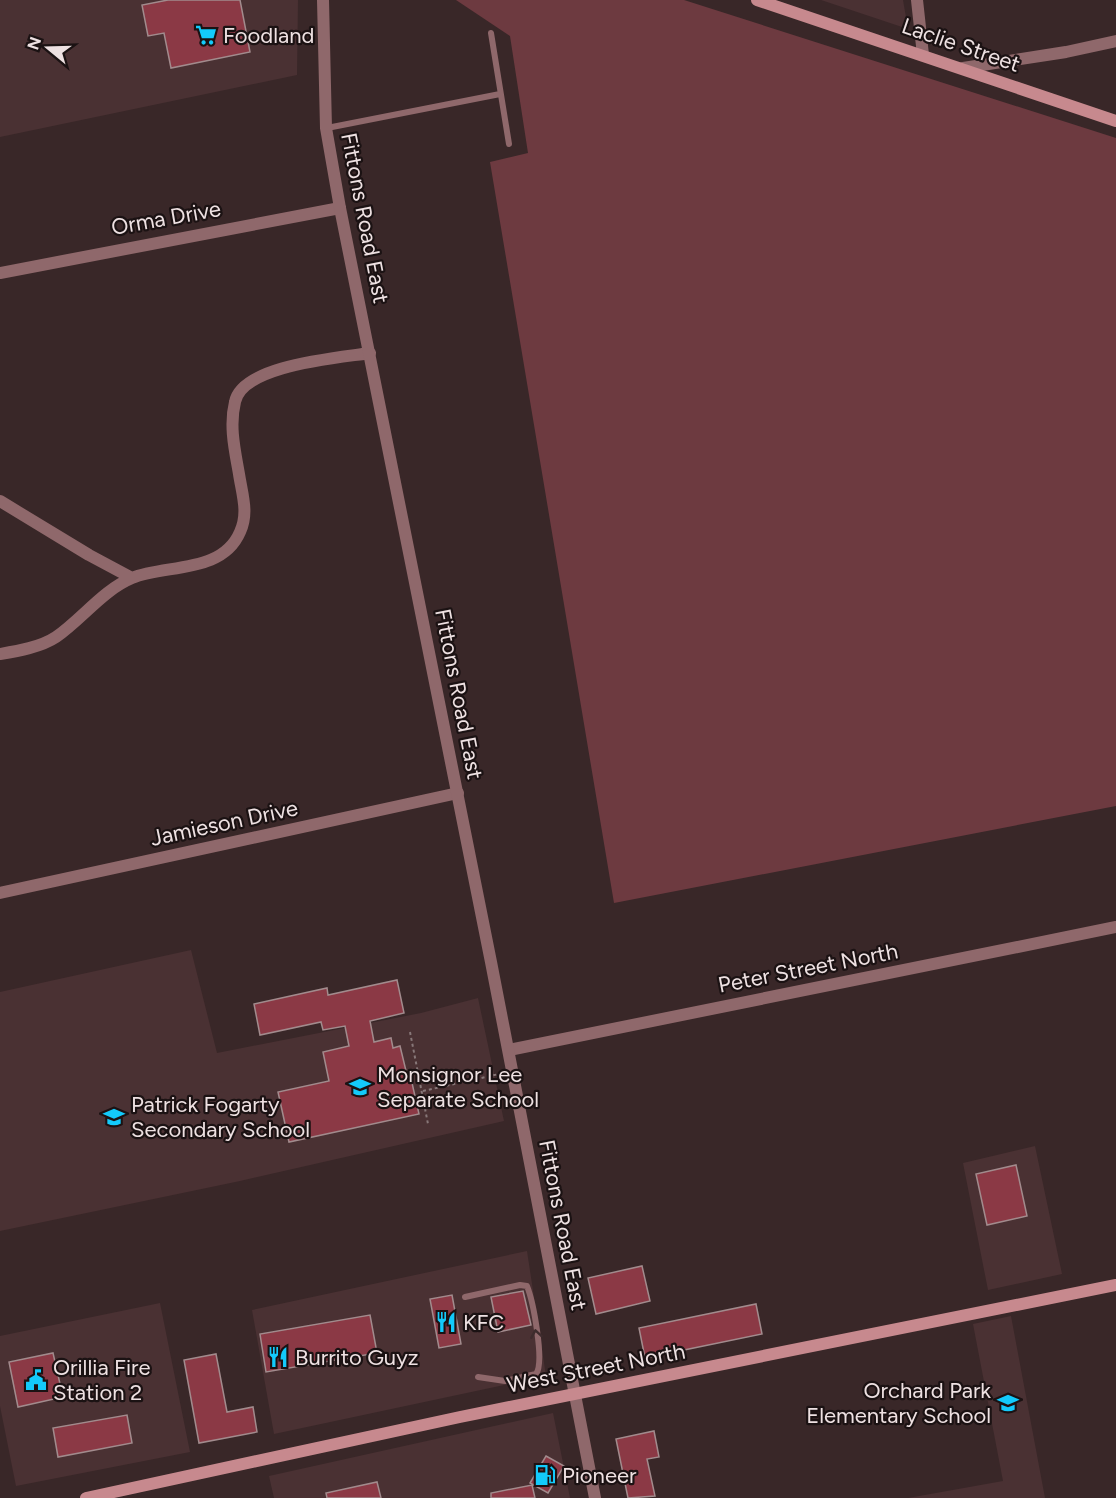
<svg xmlns="http://www.w3.org/2000/svg" width="1116" height="1498" font-family="Figtree,sans-serif">
<style>
.built{fill:#4a3133}
.green{fill:#6d3a40}
.building{fill:#8b3945;stroke:#a28b8d;stroke-width:1.5}
.lines{fill:none;stroke-linecap:round;stroke-linejoin:round}
.path{stroke:#877778;stroke-width:2;stroke-dasharray:3 3;stroke-linecap:butt}
.service{stroke:#8f686b;stroke-width:6}
.minor{stroke:#8f686b;stroke-width:12}
.tertiary{stroke:#8f686b;stroke-width:12}
.secondary{stroke:#c7898e;stroke-width:12}
.oneway{stroke:#3e2c2d}
.labels{text-anchor:middle;dominant-baseline:central;stroke-width:4.5;stroke-linejoin:round;paint-order:stroke}
.poi-label{font-size:22px;fill:#eee1e2;stroke:#1b1213;text-anchor:start}
.street-label{font-size:22px;fill:#eee1e2;stroke:#1b1213}
</style>
<rect width="100%" height="100%" fill="#392728"/>
<path class="built" d="M0,0H298L297,75L0,137Z
M822,0H903L908,29L821,0Z
M191,950L217,1053L421,1013L478,998L504,1121L240,1181L0,1231V992Z
M1035,1146L1062,1274L988,1290L963,1163Z
M527,1251L546,1376L274,1434L252,1310Z
M160,1303L190,1452L16,1486L0,1406V1336Z
M1011,1316L1045,1498H908L1003,1481L973,1324Z
M553,1413L570,1498H274L269,1476Z"/>
<path class="green" d="M456,0H684L1116,138V806L614,903L490,162L528,153L510,36Z"/>
<path class="building" d="M168,0H240L250,52L171,68L164,33L148,36L142,5Z
M397,980L404,1013L370,1021L374,1042L391,1038L393,1048L400,1046L407,1075L410,1074L419,1114L289,1142L278,1092L329,1081L323,1052L349,1046L345,1026L323,1030L321,1022L260,1035L254,1004L327,988L328,995Z
M1016,1165L1027,1216L987,1225L976,1174Z
M642,1266L650,1301L596,1314L588,1278Z
M523,1291L531,1325L498,1332L491,1297Z
M452,1295L461,1344L439,1348L430,1299Z
M756,1304L762,1334L645,1358L639,1328Z
M370,1315L377,1353L266,1372L260,1334Z
M53,1353L63,1397L18,1407L9,1362Z
M216,1354L227,1412L253,1407L257,1432L199,1443L184,1360Z
M127,1415L132,1443L58,1457L53,1428Z
M654,1431L659,1457L647,1459L655,1496L628,1498L616,1439Z
M546,1456L564,1466L548,1493L530,1483Z
M377,1482L381,1498H327L326,1493Z
M532,1485L535,1498H491V1493Z"/>
<g class="lines">
<path class="path" d="M410,1032L428,1124
M423,1091L499,1074"/>
<path class="service" d="M491,33L509,144
M327,128L500,94
M465,1297L520,1285L527,1286C533,1301 545,1362 536,1374L505,1381L478,1377"/>
<path class="minor" d="M917,0L923,55
M963,68L1066,52L1116,41
M0,273L340,208
M0,501L89,555L132,578
M0,654C18,651 41,647 56,637C82,619 103,590 132,578C166,564 222,574 240,532C249,513 242,494 239,474C235,451 229,426 235,402C242,365 338,358 370,353
M0,893L458,793
M509,1050L1116,927"/>
<path class="tertiary" d="M323,0L326,128L340,208L491,962L595,1498"/>
<path class="secondary" d="M757,0L1116,121
M86,1498L460,1417L1116,1285"/>
</g>
<defs><path id="oneway-chevron" d="M-2-3.5L2.5 0L-2 3.5" fill="none" stroke-width="1.6" stroke-linecap="round" stroke-linejoin="round" transform="scale(1.5)"/></defs>
<use class="oneway" href="#oneway-chevron" transform="translate(536 1334) rotate(-99)"/>
<defs>
<symbol id="supermarket-bare" viewBox="-9 -9 18 18"><path d="M-6-5.5h2.5l.6 2H6L4.5 2H-2.5L-4.4-4H-6ZM-1.5 3.2a1.3 1.3 0 1 0 .1 0ZM3 3.2a1.3 1.3 0 1 0 .1 0Z" fill="#13cafb" stroke="#1b1213" stroke-width="2.5" paint-order="stroke"/></symbol>
<symbol id="school-bare" viewBox="-9 -9 18 18"><path d="M0-5L7-2L0 1L-7-2ZM-4 1L0 2.5L4 1V4Q0 6-4 4Z" fill="#13cafb" stroke="#1b1213" stroke-width="2.5" paint-order="stroke"/></symbol>
<symbol id="restaurant-bare" viewBox="-9 -9 18 18"><path d="M-5-6h1v4h1v-4h1v4h1v-4h1v5L-1.5 .5V6h-2V.5L-5-1ZM5-6V6H3V1.5H1.5Q1.5-4 5-6Z" fill="#13cafb" stroke="#1b1213" stroke-width="2.5" paint-order="stroke"/></symbol>
<symbol id="civic-bare" viewBox="-9 -9 18 18"><path d="M-.6-6.5H3V-4.5H.6V-3L4-1V1h2V6H-6V1h2V-1L-.6-3ZM-1.2 2.5V6h2.4V2.5Z" fill="#13cafb" stroke="#1b1213" stroke-width="2.5" paint-order="stroke"/></symbol>
<symbol id="fuel-bare" viewBox="-9 -9 18 18"><path d="M-5.5-6h7V0h2V4h1.3V-2.5L3-4.5l.8-.8L6-3V5H2.5V1h-1V6h-7ZM-4.2-4.7v3.2H.2V-4.7Z" fill="#13cafb" stroke="#1b1213" stroke-width="2.5" paint-order="stroke"/></symbol>
</defs>
<g fill-rule="evenodd">
<use href="#supermarket-bare" x="191" y="20" width="30" height="30"/>
<use href="#school-bare" x="345" y="1072" width="30" height="30"/>
<use href="#school-bare" x="99" y="1102" width="30" height="30"/>
<use href="#restaurant-bare" x="431" y="1307" width="30" height="30"/>
<use href="#restaurant-bare" x="263" y="1342" width="30" height="30"/>
<use href="#civic-bare" x="21" y="1365" width="30" height="30"/>
<use href="#school-bare" x="993" y="1388" width="30" height="30"/>
<use href="#fuel-bare" x="530" y="1460" width="30" height="30"/>
</g>
<g class="labels">
<g class="poi-label">
<text x="223" y="35">Foodland</text>
<text x="377" y="1074">Monsignor Lee<tspan x="377" dy="25">Separate School</tspan></text>
<text x="131" y="1104">Patrick Fogarty<tspan x="131" dy="25">Secondary School</tspan></text>
<text x="463" y="1322">KFC</text>
<text x="295" y="1357">Burrito Guyz</text>
<text x="53" y="1367">Orillia Fire<tspan x="53" dy="25">Station 2</tspan></text>
<text x="991" y="1390" text-anchor="end">Orchard Park<tspan x="991" dy="25">Elementary School</tspan></text>
<text x="562" y="1475">Pioneer</text>
</g>
<g class="street-label">
<text transform="translate(961 45) rotate(19)">Laclie Street</text>
<text transform="translate(166 218) rotate(-10)">Orma Drive</text>
<text transform="translate(365 218) rotate(79)">Fittons Road East</text>
<text transform="translate(459 694) rotate(79)">Fittons Road East</text>
<text transform="translate(224 823) rotate(-12)">Jamieson Drive</text>
<text transform="translate(808 968) rotate(-11)">Peter Street North</text>
<text transform="translate(563 1225) rotate(79)">Fittons Road East</text>
<text transform="translate(596 1368) rotate(-11)">West Street North</text>
</g>
</g>
<g transform="translate(48 48) rotate(289)" stroke="#1b1213" stroke-width="4.5" paint-order="stroke">
<path d="M0-4.5L10 22L0 15L-10 22Z" fill="#eee1e2"/>
<text y="-9" font-size="16" font-weight="bold" text-anchor="middle" fill="#eee1e2">N</text>
</g>
</svg>
